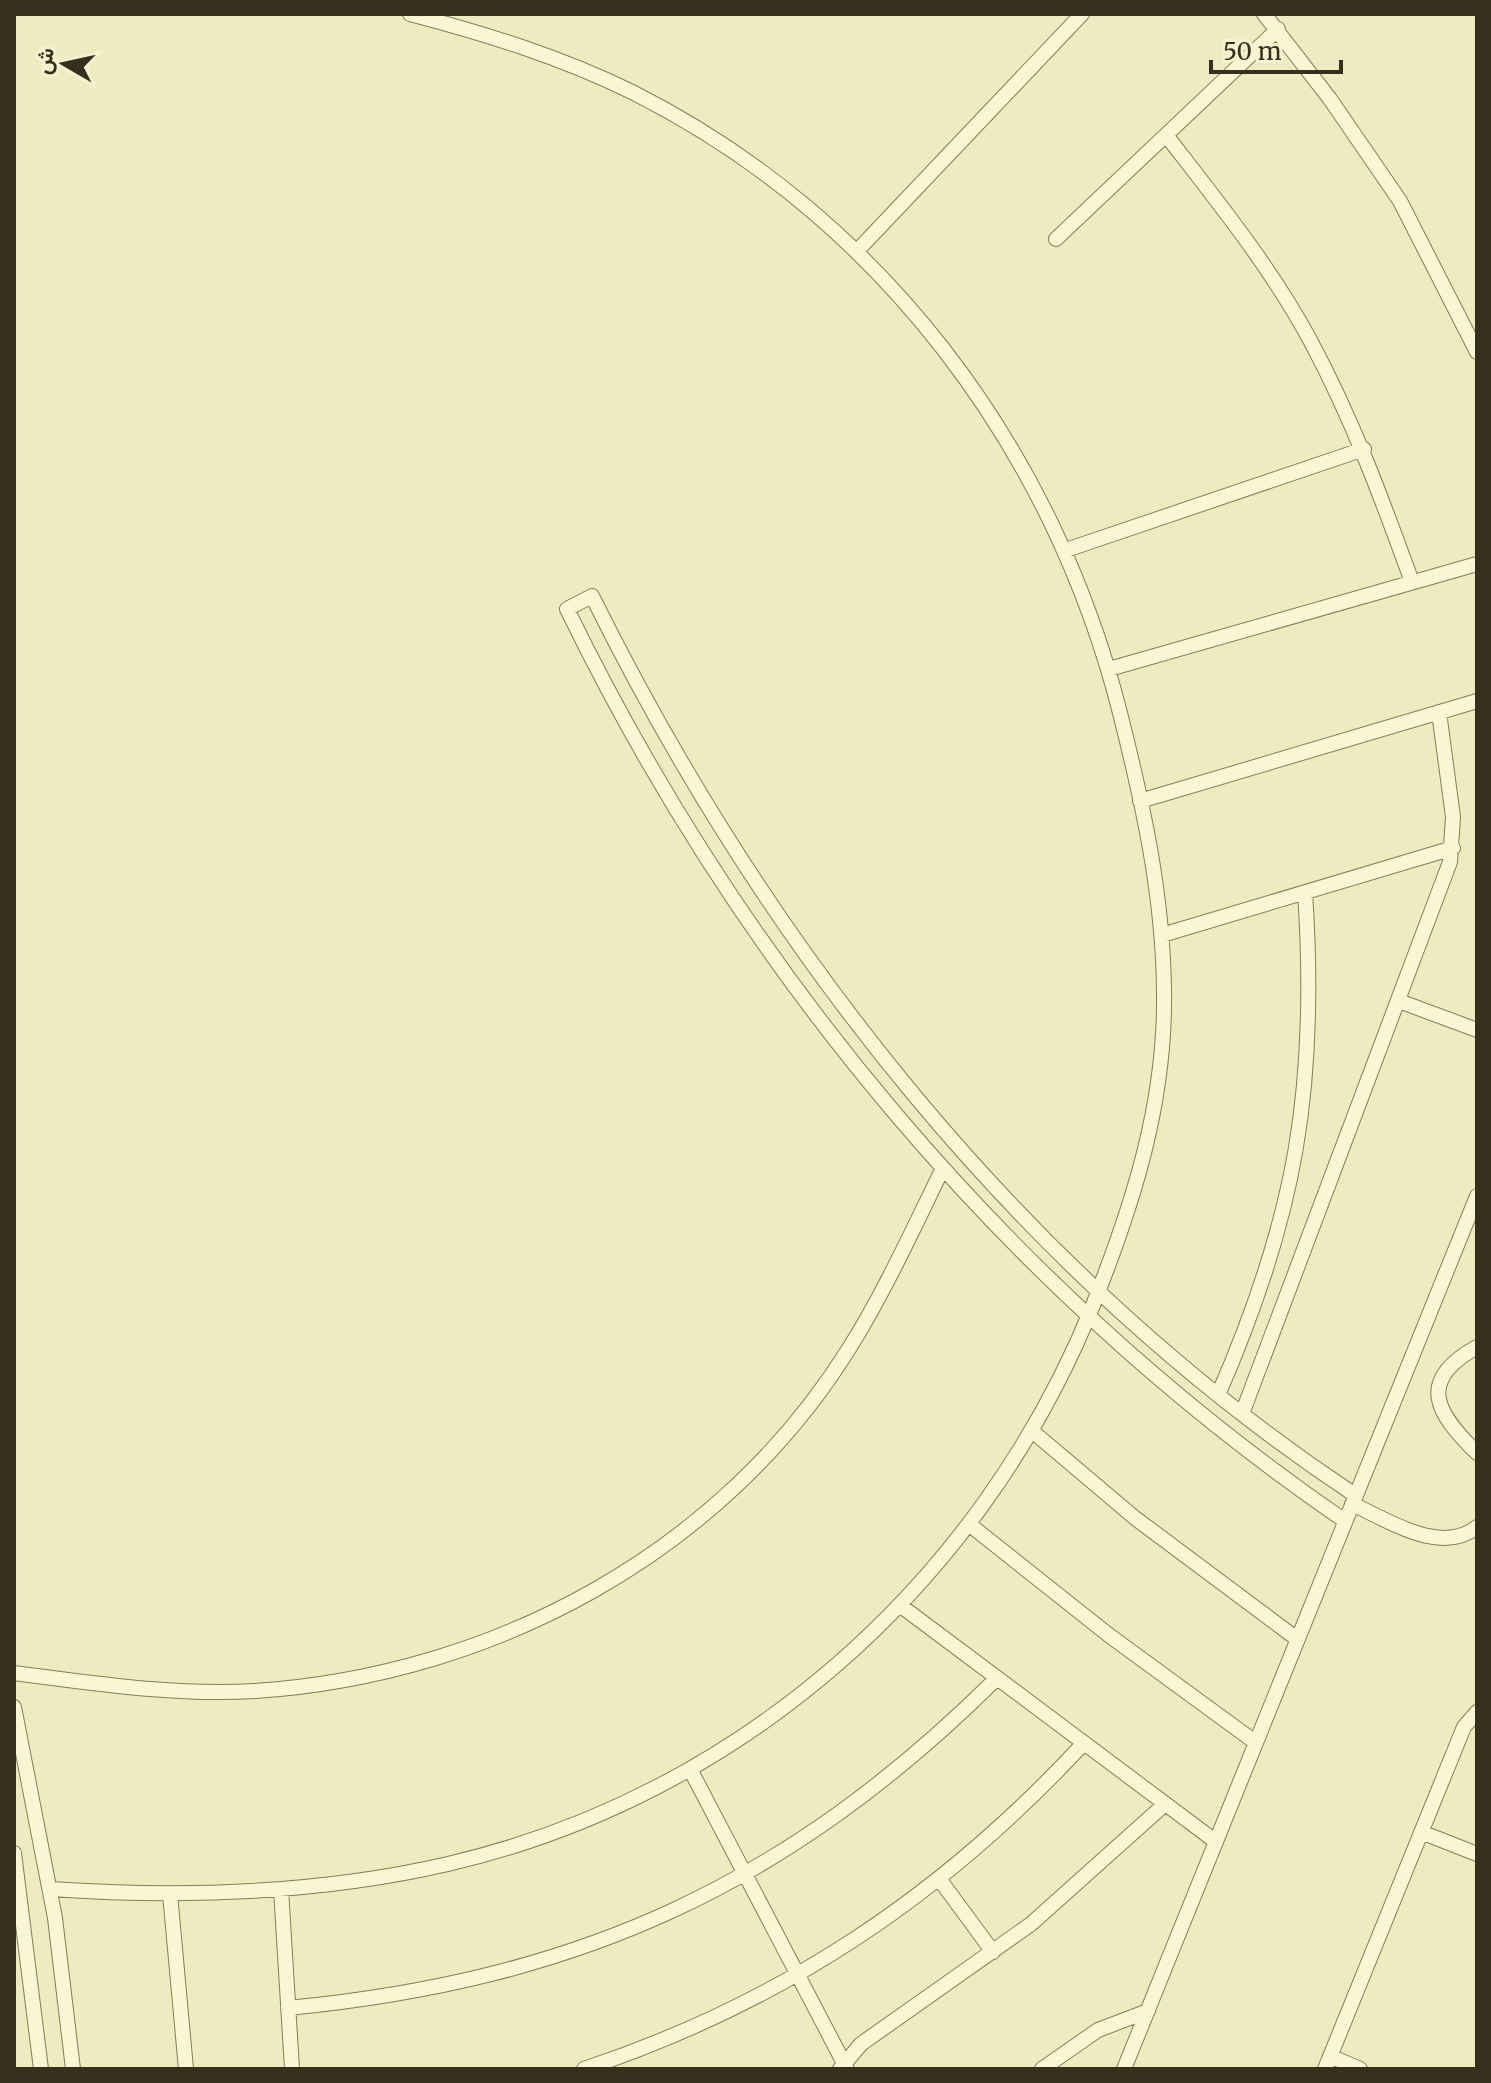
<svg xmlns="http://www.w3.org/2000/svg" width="1491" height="2083" font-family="Merriweather,Vazirmatn,serif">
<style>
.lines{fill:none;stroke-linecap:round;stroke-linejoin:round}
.street-casing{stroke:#877c58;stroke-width:16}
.street{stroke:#f9f6d3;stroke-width:14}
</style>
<rect width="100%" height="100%" fill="#eeebc0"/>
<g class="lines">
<defs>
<path id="street" d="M1264,14L1330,99L1400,201L1477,352
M1166,135C1217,201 1270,266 1310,340C1352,418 1382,499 1412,582
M1056,239L1278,29
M857,251L1082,14
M1066,550L1364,449
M1109,669L1477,564
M1140,801L1477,701
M1162,935L1453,848
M1399,1001L1477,1030
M1477,1347C1415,1381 1437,1414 1477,1453
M1218,1395C1296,1217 1318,1086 1305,892
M1242,1414L1450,862L1453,817L1439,712
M1032,1431L1135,1518L1297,1639
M1352,1504C1388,1520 1440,1556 1477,1527
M1345,1521C1010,1291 744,973 567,609L592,596C768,951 1023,1275 1355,1495
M970,1525L1110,1636L1255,1742
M901,1606L1215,1841
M14,1673C93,1683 175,1696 255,1691C494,1675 722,1553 850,1347C885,1291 913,1229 942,1170
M14,1707L55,1918L73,2069
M690,1769L847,2069
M1421,1832L1477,1854
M14,1853L41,2069
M940,1880L993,1952
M50,1889C183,1898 318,1894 448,1864C741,1796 981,1583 1093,1305C1134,1202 1166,1101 1164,990C1163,895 1143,804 1120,713C1053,447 879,216 632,92C561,57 486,34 410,14
M281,1889L292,2069
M170,1894L186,2069
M288,2008C579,1980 788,1885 996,1679
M1330,2056L1360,2069
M584,2069C782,2003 941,1897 1083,1744
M840,2069L861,2044L1031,1924L1164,1805
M1042,2069L1098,2030L1148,2011
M1124,2069L1477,1196
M1325,2069L1464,1727L1477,1712"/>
</defs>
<use href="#street" class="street-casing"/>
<use href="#street" class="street"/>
</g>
<rect width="1491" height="2083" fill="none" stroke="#362f1c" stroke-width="32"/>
<g transform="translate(64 64) rotate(279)" stroke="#f5f3cf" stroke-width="6" paint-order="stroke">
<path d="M0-6L14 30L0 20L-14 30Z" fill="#362f1c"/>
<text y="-12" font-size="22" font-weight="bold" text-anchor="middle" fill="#362f1c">ش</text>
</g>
<path d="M1211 60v12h130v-12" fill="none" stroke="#362f1c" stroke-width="4"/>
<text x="1223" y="60" font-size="24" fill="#362f1c" stroke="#f5f3cf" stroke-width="6" paint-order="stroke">50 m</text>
</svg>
